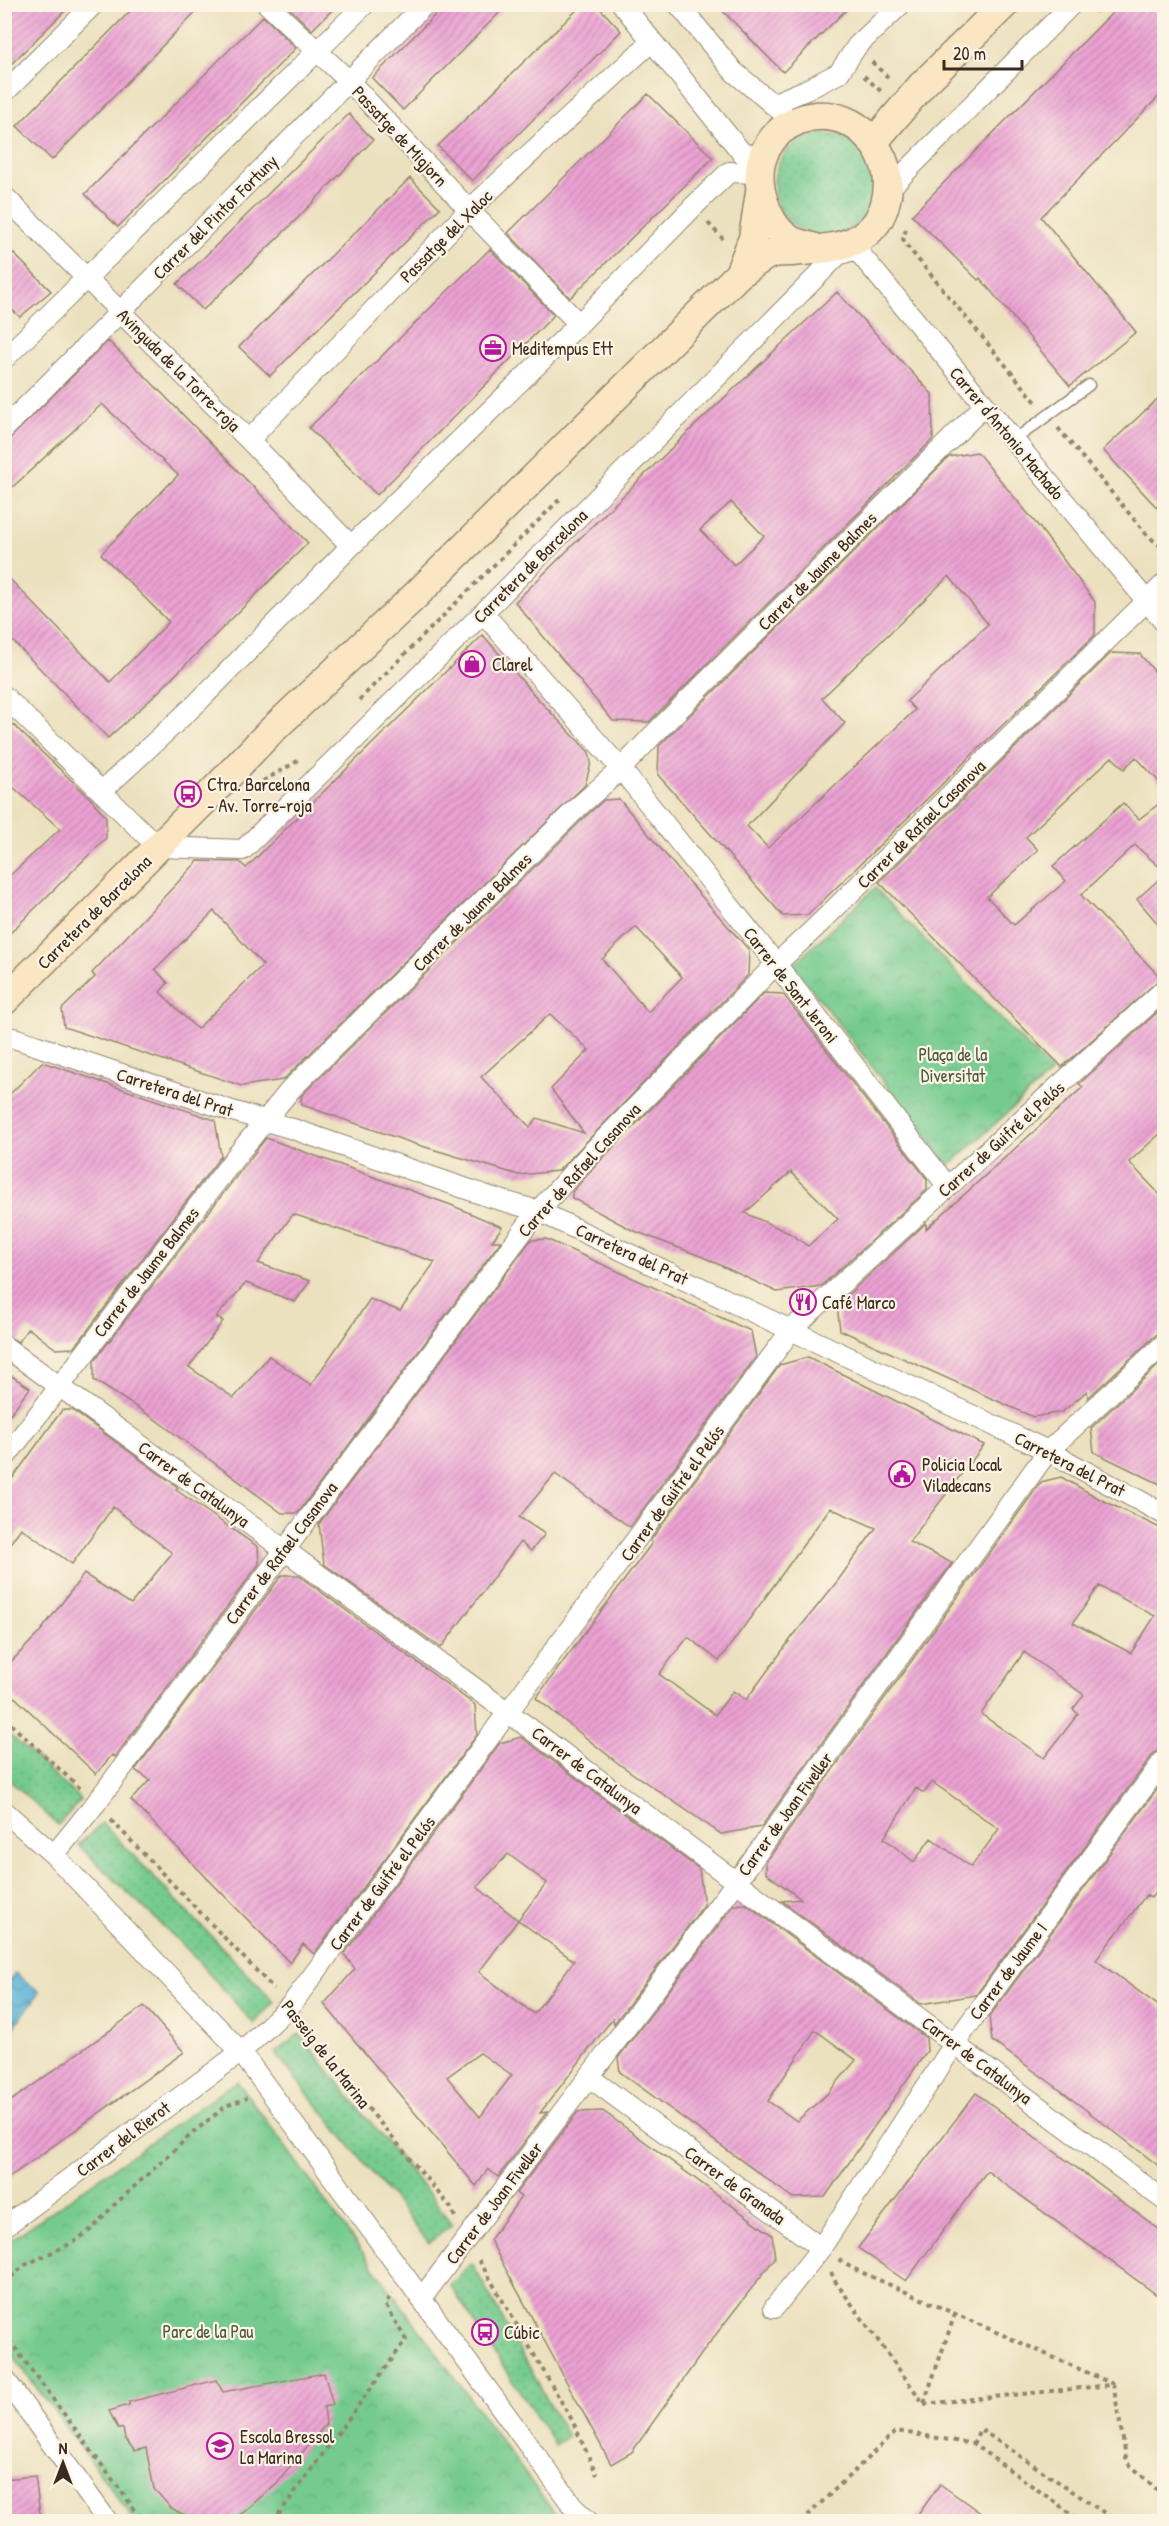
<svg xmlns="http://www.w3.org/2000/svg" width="1169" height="2526" font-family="'Patrick Hand',sans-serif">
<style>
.grass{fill:url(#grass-dots);stroke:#587a56;stroke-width:1.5}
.park{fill:url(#park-crowns);stroke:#587a56;stroke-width:1.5}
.water{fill:url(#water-waves);stroke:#4b6e7b;stroke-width:1.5}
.building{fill:url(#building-hatch);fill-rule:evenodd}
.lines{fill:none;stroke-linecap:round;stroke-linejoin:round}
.lane-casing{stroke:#94866e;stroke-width:13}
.street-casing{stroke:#94866e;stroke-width:22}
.secondary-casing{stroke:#94866e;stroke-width:31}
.path{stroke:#94866e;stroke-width:4;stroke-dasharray:4.5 4.5;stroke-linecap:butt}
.lane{stroke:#fff;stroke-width:10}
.street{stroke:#fff;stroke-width:20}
.secondary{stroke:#fbe6c4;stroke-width:28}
.labels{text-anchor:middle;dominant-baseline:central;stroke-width:4.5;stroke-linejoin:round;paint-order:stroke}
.street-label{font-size:18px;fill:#3b2a1e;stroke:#fcf5e5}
.poi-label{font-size:18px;fill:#3b2a1e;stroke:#fcf5e5;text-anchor:start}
.park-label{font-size:18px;fill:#4c5a40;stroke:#fcf5e5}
</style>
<defs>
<pattern id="grass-dots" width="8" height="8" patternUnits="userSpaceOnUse" patternTransform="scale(1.5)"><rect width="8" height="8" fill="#75cb8f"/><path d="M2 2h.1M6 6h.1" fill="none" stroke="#66ae7b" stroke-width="1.8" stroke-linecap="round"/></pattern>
<pattern id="park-crowns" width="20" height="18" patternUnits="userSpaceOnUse" patternTransform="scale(1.5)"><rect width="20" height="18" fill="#75cb8f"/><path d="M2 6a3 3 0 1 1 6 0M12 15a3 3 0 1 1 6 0" fill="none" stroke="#66ae7b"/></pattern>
<pattern id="water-waves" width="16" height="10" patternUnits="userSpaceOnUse" patternTransform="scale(1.5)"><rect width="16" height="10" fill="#5bb2d8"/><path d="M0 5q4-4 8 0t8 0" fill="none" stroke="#4c91af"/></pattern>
<pattern id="building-hatch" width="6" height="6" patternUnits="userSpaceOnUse" patternTransform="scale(1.5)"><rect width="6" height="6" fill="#eca2d4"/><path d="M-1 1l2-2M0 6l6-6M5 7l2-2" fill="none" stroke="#c084ab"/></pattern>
</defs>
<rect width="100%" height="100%" fill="#fcf5e5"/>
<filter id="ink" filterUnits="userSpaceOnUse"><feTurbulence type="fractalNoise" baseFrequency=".0167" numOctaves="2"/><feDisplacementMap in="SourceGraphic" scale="12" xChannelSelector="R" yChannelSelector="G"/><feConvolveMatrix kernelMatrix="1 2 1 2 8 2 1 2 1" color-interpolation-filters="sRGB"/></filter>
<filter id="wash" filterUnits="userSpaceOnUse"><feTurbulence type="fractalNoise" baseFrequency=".008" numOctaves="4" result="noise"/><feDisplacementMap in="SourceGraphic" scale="24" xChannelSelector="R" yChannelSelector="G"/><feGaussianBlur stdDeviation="1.35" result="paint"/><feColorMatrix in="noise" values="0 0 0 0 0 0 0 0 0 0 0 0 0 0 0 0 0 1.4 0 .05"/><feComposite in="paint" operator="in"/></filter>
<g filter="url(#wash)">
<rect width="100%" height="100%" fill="#ece1bf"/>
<path class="grass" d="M774 185a51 51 0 1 1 102 0a51 51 0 1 1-102 0Z
M5,1730L81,1800L58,1825L5,1776Z
M102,1823L274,2001L254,2024L188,1950L78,1845Z
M299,2034L453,2224L429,2243L275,2053Z
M472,2263L567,2436L555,2445L450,2285Z"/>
<path class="park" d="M875,888L1052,1072L949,1166L793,965Z
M237,2081L560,2521H135L5,2345L4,2245Z"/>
<path class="water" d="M15,1973L40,1992L5,2039V1986Z"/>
<g id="blocks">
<path class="building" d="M4,4H72L4,71Z
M137,4H203L52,160L17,126Z
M285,4H338L312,30Z
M446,4H508L403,110L372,78Z
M583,4H596L621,31L472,181L438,146Z
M716,4H852L783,72Z
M1121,4H1164V91L1041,217L1136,332L1070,386L980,278L978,280L912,215Z
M263,16L296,48L118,227L85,194Z
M648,94L713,158L570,298L508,233Z
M349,114L373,140L289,227L203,310L177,284Z
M410,178L440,208L270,376L239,347Z
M4,244L51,291L20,317L4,302Z
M490,249L554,315L377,495L309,428Z
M837,292L932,394L933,439L649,722L613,721L515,602L687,433ZM731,502L764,536L734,565L700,530Z
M108,341L151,382L308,543L151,699L108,738L4,632V573L110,682L169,622L101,554L178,475L102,404L4,495V444Z
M1164,393V515L1103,450Z
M977,452L1039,527L1095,602V635L808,915L783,916L658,775L659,746L949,457ZM949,576L988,624L907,701L915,710L768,848L747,826L845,723L822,698Z
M483,635L536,697L589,752L591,763L585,785L283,1080L242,1086L64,1027L62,1009L95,977L92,973L198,861L240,862L246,868ZM214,911L263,965L197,1029L160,992L168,983L155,969Z
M1111,653L1140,654L1164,683V787L1136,757L1124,769L1112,757L1026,837L1038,850L987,897L1014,925L1066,881L1053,866L1123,803L1139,819L1164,800V871L1135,845L1081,895L1161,978L1062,1067L879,882Z
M4,716L91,799L106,817V838L4,939V881L60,829L4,779Z
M619,799L686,879L749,950L748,975L558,1171L519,1175L415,1144L302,1105L301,1096L586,816L604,800ZM636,927L682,977L648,1012L602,959ZM550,1014L589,1050L551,1089L584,1133L537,1118L530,1127L481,1077Z
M1164,875V931L1137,899Z
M764,993L783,994L927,1179V1190L821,1286L777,1292L703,1257L632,1230L572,1198V1192L598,1163ZM791,1172L838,1219L808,1246L789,1233L745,1213Z
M1164,1006V1130L1129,1162L1164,1199V1332L1156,1335L1088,1398L1087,1391L1062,1412L1033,1417L840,1330L837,1305L926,1223V1229L1083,1087L1079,1084Z
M42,1062L215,1120L221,1156L74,1348L56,1349L28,1328L18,1342L4,1334V1100Z
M266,1138L451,1205L502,1227L492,1241H501L298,1513H282L152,1417L94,1380V1361ZM293,1214L435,1262L400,1311L370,1299L311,1385L269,1356L234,1398L189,1367L223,1321L216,1317L246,1283L295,1302L310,1281L258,1263Z
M546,1239L751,1331L756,1357L630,1527L555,1474L519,1517L545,1534L531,1551L520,1542L441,1648L324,1564L319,1524L531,1240Z
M808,1357L984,1445L909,1542L952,1563L761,1827L721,1834L619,1764L536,1698L652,1543L650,1541L780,1365ZM830,1508L876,1528L836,1583L793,1636L746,1700L733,1691L715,1715L659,1674L688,1637L719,1661Z
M1164,1360V1486L1094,1452L1091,1428Z
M4,1371L30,1388L4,1422Z
M62,1410H72L175,1485L178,1488L176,1490L258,1547L259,1564L115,1757L112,1755L96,1774L4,1687V1669L39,1633L84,1574L131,1604L172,1553L113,1507L72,1564L21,1528L4,1552V1490Z
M1061,1477L1100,1499L1164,1530V1748L1154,1753L976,1995L921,2004L782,1901L801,1899L766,1873V1862L1041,1482ZM1099,1586L1155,1616L1131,1653L1073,1623ZM1024,1652L1084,1695L1073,1709L1078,1714L1044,1758L981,1714ZM932,1782L999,1829L971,1867L931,1838L914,1862L884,1838L916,1788L924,1793Z
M282,1575H298L475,1705L477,1735L314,1954L303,1944L290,1963L131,1800L150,1780L135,1770Z
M521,1737L699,1869L704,1905L614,2024L613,2018L540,2113L547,2112L498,2177L488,2169L476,2186L324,2004L355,1969L344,1954L500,1743ZM508,1854L547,1883L518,1920L477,1887ZM518,1920L574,1961L534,2014L479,1972ZM480,2053L512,2075L480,2117L447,2077Z
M1164,1780V1881L1151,1898L1146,1895L1096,1960L1164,2010V2170L1055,2086L992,2041L989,2017Z
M746,1904L926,2038L927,2051L825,2197L793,2198L620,2072L618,2058L734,1905ZM815,2030L856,2060L829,2092L797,2121L768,2101Z
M144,2006L184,2052L4,2181V2106Z
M976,2093L1164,2233V2300L987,2171L906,2281L858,2248Z
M603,2111L772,2235L775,2258L707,2346L632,2452L611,2464L490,2240L521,2197L516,2193L578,2112Z
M324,2373L333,2405L324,2407L326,2424L277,2483L244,2512L228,2522H197L171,2508L154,2489L146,2448L135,2451L125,2439L123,2429L118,2428L109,2411L129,2405V2402L216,2380L223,2392Z
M35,2476L41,2522H11L10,2509H4V2479Z
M940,2484L993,2522H913Z"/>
</g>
</g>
<g filter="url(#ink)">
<use href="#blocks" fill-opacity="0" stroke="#94866e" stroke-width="1.5"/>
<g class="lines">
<defs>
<path id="lane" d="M1013,441L1089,385"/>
<path id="street" d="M267,4L349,81L469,210L579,324
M622,4L742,153L761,157
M678,4L734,72L782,112
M4,93L94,4
M772,104L806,90L839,73L857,46L901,4
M889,189L1072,4
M4,196L249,440L351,546
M852,244L1164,622
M4,359L365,4
M4,429L425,4
M249,440L469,210L652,41
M483,613L621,769L776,964L948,1187
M4,696L158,847L243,850L483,613L838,255L853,250
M102,791L198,702L351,546L579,324L693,207L729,172L759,173
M4,1039L14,1038L229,1110L293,1129L490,1197L538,1211L1048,1451L1164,1514
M4,1346L509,1713L1164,2200
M4,1459L237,1155L291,1089L578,807L621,769L651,737L984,406
M4,1811L54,1855L241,2052L575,2509L589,2522
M54,1855L96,1803L538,1211L589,1155L776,964L815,928L1164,584
M589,2077L821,2248
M4,2227L241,2052L291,2005L792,1329L1164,990
M421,2299L737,1881L1048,1451L1164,1344
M774,2308L821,2248L955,2043L1164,1760
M4,2378L108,2522"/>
<path id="secondary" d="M873,143L922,85L1005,4
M739,274L753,238L760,192
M4,1001L203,802L270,732L416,595L739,274C749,268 759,259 770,254C776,252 785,252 792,252C830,248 873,248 885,204C889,190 889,174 883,160C847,78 736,121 764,202C769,217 775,229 789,239C797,244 810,246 819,249"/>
</defs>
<use href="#lane" class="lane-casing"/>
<use href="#street" class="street-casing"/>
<use href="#secondary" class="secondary-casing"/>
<path class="path" d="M1094,12L1102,4
M872,62L890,79
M864,76L883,93
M708,223L723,239
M906,229L903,239L907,246L1036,402
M1058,428L1147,535L1164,549
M359,700L561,498
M263,781L301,759
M4,1718L81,1789
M111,1820L274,1989
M302,2023L317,2047L451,2208L455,2217
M479,2260L572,2420L597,2475
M839,2260L852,2268L1113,2384
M831,2272L835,2281L924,2404
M4,2283L25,2265L74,2242L93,2228L113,2206L195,2131L226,2106L247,2098
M4,2333L144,2522
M1113,2384L1127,2462L1164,2496
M924,2403L955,2314
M924,2404L1111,2385
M973,2444L980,2429L1118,2522
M273,2522L406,2340L385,2304L392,2294
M801,2522L896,2431L973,2444L1083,2522"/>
<use href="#lane" class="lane"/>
<use href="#street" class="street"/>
<use href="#secondary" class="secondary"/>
</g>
</g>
<defs>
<symbol id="office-ring" viewBox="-11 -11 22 22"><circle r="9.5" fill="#fcf5e5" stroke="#b5179e" stroke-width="1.5"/><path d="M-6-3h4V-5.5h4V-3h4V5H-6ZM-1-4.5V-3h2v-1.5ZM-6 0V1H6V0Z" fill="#b5179e"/></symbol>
<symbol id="shop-ring" viewBox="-11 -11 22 22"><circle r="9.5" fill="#fcf5e5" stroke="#b5179e" stroke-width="1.5"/><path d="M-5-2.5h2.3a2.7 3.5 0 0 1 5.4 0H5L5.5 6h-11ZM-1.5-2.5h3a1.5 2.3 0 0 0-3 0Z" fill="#b5179e"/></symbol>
<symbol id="bus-ring" viewBox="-11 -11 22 22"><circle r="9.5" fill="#fcf5e5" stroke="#b5179e" stroke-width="1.5"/><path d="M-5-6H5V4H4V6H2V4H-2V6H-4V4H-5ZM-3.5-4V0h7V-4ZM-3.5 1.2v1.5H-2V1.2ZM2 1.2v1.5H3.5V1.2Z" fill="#b5179e"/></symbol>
<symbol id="restaurant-ring" viewBox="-11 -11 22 22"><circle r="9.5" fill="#fcf5e5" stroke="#b5179e" stroke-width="1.5"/><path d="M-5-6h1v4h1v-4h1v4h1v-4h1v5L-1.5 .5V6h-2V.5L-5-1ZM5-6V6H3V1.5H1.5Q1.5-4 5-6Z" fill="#b5179e"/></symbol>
<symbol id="civic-ring" viewBox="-11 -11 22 22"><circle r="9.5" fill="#fcf5e5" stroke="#b5179e" stroke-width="1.5"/><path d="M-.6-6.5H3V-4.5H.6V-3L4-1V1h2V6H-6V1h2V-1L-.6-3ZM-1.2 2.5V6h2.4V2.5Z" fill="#b5179e"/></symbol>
<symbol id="school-ring" viewBox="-11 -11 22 22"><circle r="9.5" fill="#fcf5e5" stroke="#b5179e" stroke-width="1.5"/><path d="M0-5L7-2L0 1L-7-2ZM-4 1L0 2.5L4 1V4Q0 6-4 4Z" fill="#b5179e"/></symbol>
</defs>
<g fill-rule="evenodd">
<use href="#office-ring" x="478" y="333" width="30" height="30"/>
<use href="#shop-ring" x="457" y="649" width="30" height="30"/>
<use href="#bus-ring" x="173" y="779" width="30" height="30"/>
<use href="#restaurant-ring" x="788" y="1287" width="30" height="30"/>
<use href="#civic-ring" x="887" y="1459" width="30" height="30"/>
<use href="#bus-ring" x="470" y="2317" width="30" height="30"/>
<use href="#school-ring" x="205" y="2431" width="30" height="30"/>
</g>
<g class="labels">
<g class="street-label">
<text transform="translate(400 136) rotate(47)">Passatge de Migjorn</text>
<text transform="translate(215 217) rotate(-45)">Carrer del Pintor Fortuny</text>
<text transform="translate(446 236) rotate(-45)">Passatge del Xaloc</text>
<text transform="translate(179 370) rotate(45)">Avinguda de la Torre-roja</text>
<text transform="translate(1007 433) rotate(50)">Carrer d'Antonio Machado</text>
<text transform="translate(530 566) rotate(-45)">Carretera de Barcelona</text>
<text transform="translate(817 571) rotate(-45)">Carrer de Jaume Balmes</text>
<text transform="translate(921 824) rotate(-45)">Carrer de Rafael Casanova</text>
<text transform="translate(94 912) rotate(-45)">Carretera de Barcelona</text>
<text transform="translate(472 912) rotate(-45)">Carrer de Jaume Balmes</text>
<text transform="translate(791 985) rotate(52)">Carrer de Sant Jeroni</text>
<text transform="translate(175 1092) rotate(18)">Carretera del Prat</text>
<text transform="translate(1001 1139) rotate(-42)">Carrer de Guifré el Pelós</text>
<text transform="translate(579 1170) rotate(-48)">Carrer de Rafael Casanova</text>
<text transform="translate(632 1254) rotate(25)">Carretera del Prat</text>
<text transform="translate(146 1272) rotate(-52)">Carrer de Jaume Balmes</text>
<text transform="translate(1070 1464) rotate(27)">Carretera del Prat</text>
<text transform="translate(194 1484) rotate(36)">Carrer de Catalunya</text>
<text transform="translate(672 1493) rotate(-54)">Carrer de Guifré el Pelós</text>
<text transform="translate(281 1553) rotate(-53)">Carrer de Rafael Casanova</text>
<text transform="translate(587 1770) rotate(37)">Carrer de Catalunya</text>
<text transform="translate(785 1814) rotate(-54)">Carrer de Joan Fiveller</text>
<text transform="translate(382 1883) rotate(-53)">Carrer de Guifré el Pelós</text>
<text transform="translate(1008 1971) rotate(-53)">Carrer de Jaume I</text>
<text transform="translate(326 2054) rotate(52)">Passeig de la Marina</text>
<text transform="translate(977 2060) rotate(37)">Carrer de Catalunya</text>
<text transform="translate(123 2139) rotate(-37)">Carrer del Rierot</text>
<text transform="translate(735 2185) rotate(36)">Carrer de Granada</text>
<text transform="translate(494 2203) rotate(-53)">Carrer de Joan Fiveller</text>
</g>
<g class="poi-label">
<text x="512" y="348">Meditempus Ett</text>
<text x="492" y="664">Clarel</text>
<text x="207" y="784">Ctra. Barcelona<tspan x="207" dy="21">- Av. Torre-roja</tspan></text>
<text x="822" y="1302">Café Marco</text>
<text x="922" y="1464">Policia Local<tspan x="922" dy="21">Viladecans</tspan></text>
<text x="504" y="2332">Cúbic</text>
<text x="240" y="2436">Escola Bressol<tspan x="240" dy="21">La Marina</tspan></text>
</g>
<g class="park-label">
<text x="953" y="1054">Plaça de la<tspan x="953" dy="21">Diversitat</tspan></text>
<text x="208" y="2331">Parc de la Pau</text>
</g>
</g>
<rect width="1169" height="2526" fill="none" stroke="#fcf5e5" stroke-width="24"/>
<g transform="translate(63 2463)" stroke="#fcf5e5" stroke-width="4.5" paint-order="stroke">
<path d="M0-4.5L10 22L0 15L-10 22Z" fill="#3b2a1e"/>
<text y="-9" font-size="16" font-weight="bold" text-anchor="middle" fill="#3b2a1e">N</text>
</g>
<path d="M944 60v9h78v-9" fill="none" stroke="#3b2a1e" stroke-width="3"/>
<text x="953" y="60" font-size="18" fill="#3b2a1e" stroke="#fcf5e5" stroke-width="4.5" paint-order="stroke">20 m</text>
</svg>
